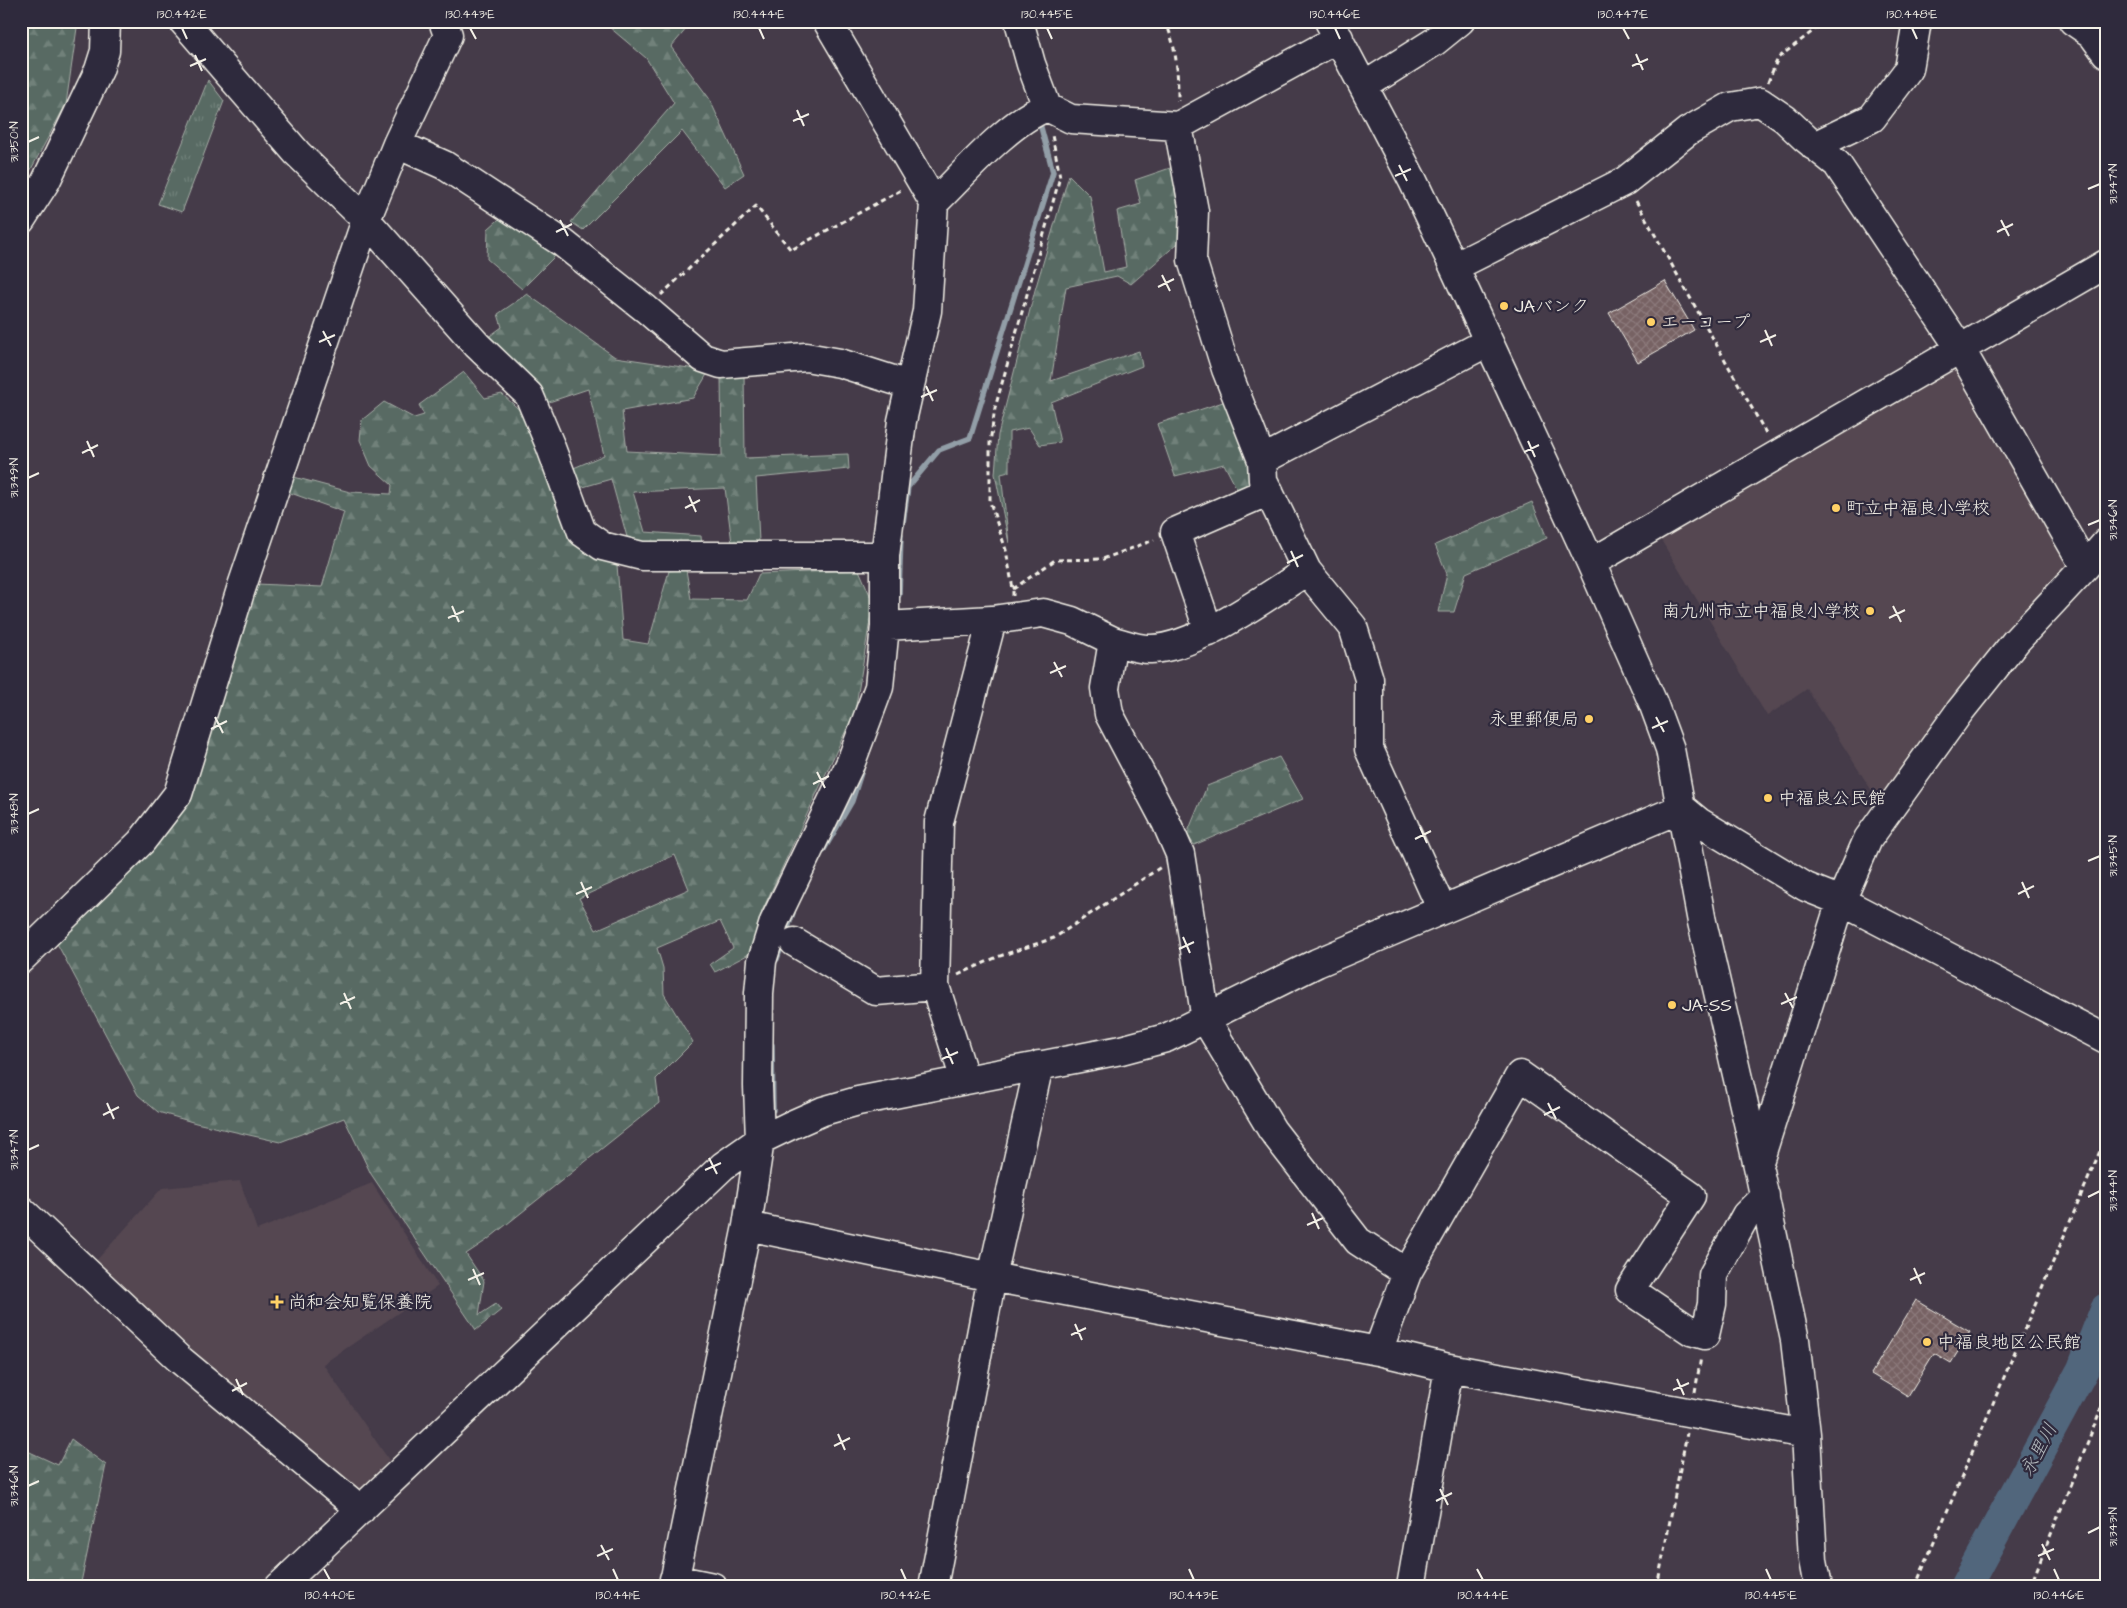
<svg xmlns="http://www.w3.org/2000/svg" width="2127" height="1608" font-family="'Architects Daughter','Klee One',sans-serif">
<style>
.built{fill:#544751}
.grass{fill:url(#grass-tufts);stroke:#a6aea6}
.forest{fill:url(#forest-firs);stroke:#a6aea6;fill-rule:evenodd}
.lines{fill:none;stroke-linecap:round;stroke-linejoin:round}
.stream{stroke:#929ea7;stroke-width:5.5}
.river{stroke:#51667c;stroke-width:32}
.building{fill:url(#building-cross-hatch);stroke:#f4f1e8}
.minor-casing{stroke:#f4f1e8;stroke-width:31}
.path{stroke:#f4f1e8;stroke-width:3;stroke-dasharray:5 4;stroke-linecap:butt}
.minor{stroke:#2f2a3d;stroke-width:28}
.ticks{fill:none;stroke:#f4f1e8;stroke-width:2}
.poi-dot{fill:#ffd166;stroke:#2f2a3d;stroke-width:2}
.labels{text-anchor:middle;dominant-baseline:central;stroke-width:4.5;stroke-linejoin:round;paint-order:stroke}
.poi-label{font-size:18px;fill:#f4f1e8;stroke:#2f2a3d;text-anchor:start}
.water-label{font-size:19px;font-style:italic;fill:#b3b9bd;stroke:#2f2a3d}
.neatline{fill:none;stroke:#f4f1e8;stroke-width:2}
.ticks-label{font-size:12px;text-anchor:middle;fill:#f4f1e8}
</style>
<defs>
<pattern id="grass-tufts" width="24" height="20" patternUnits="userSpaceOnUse" patternTransform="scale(1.25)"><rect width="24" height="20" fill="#586b64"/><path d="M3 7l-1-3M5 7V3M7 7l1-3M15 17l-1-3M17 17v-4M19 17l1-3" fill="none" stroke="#71817a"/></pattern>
<pattern id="forest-firs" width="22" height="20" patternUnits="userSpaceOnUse" patternTransform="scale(1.25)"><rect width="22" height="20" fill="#586b64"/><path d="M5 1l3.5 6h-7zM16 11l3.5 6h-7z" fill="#71817a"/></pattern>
<pattern id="building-cross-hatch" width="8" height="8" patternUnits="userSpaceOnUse" patternTransform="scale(1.25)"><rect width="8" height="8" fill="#776264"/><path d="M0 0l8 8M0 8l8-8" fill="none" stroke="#8b797a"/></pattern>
</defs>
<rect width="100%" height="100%" fill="#453b49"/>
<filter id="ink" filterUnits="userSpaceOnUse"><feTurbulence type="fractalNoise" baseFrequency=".02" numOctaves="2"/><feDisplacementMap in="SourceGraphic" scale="10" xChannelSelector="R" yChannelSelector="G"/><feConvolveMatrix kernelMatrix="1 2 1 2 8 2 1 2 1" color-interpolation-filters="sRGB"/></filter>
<g filter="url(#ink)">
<path class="built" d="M1960,366L2076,562L1879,802L1807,689L1767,716L1658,535Z
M240,1181L257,1230L372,1183L438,1286L323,1364L389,1460L356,1493L94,1263L162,1188Z"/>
<path class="grass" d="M208,80L224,101L182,212L158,204Z"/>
<path class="forest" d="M21,21H78L66,104L21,188Z
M602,21H693L671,47L709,98L744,174L725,187L682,131L583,230L571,222L674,103L646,58Z
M1179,165L1185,237L1131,284L1117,276L1066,287L1051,381L1139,351L1142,366L1051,402L1060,442L1040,445L1029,428L1009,432V472L1001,474L1009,543L995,474L998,435L1035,290L1069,175L1090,196L1104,272L1126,267L1117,211L1141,204L1135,180Z
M506,213L555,256L522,289L487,259L488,229Z
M527,294L615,357L709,371L693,398L622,411L627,451L722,456L721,376L744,372L745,458L848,454L849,469L756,478L759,542L732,543L725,488L633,492L645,532L701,536L702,547L647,548L627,537L611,479L576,489L569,470L604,455L588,389L543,404L483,341L502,327L498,314Z
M464,372L485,398L502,394L525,415L574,535L617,565L623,640L648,644L669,571L686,570L691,599L747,600L759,574L859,570L873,602L855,711L762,911L753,952L715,972L710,964L733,948L720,921L657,948L663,968L664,994L693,1042L656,1079L659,1103L487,1240L466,1254L484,1281L479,1315L496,1304L501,1310L476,1330L371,1174L344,1118L280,1142L196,1123L158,1112L138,1095L53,936L169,821L257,584L322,587L344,512L285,491L290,476L350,492L391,494L392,485L371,466L360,440L362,420L384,402L414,418L424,415L419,405ZM675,855L689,889L596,930L579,898Z
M1229,400L1257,486L1239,493L1224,464L1175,476L1157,424Z
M1532,502L1547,538L1466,573L1454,612H1438L1447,574L1435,545Z
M1279,757L1303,799L1194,845L1187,834L1207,786Z
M71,1439L106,1465L80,1587H21V1448L58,1465Z"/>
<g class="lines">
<path class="stream" d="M903,523L908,487L939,450L970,438L1053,172L1039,120
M899,595L901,535
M823,851L852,801L862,770
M777,959L793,913
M772,1045L773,1110"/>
<path class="river" d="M1965,1587L2083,1369L2106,1309"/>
</g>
<path class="building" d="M1665,281L1694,330L1638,362L1609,313Z
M1916,1300L1970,1332L1951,1363L1934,1353L1908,1396L1871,1374Z"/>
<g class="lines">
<defs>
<path id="minor" d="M183,21L297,153L366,220L477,345L529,395L550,445L582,532L602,546L642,556H885
M1019,21L1031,64L1047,107
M1329,21L1413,181L1454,267L1591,563L1653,703L1670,749L1702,922L1758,1166L1795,1340L1806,1434L1813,1560L1818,1587
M2073,21L2092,34L2106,53
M1364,86L1434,42L1460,21
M1178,126L1194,211L1192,260L1226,369L1262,460
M397,144L448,35L443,21
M1814,146L1872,118L1909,69L1917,21
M934,203C965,173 1008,122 1047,107L1071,119L1178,126L1339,38
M21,220L46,181L99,70L105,51L106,21
M1454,267L1625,181L1688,131L1730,107L1760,102L1785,119L1805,138L1837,164L1961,350L2085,567L2016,641L1960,711L1868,839L1841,901L1758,1165
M1591,563L2106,264
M2085,567L2106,543
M885,626L992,620L1043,613L1072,621L1113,641L1105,688L1109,714L1166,822L1180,854L1206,1020L1272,1130L1358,1241L1407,1273
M1209,632L1175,532L1269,491
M1113,641C1125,644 1139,650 1151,649C1197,648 1267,596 1307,571
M1442,910L1369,749V679L1353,627L1307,571L1263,480L1262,460L1488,342
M794,942L876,991L935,986
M21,959L141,842L178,794L241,589L366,220L397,144L444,165L563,243L646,309L703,358L721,364L806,357L840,363L909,385
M965,1080L935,986L939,822L992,620
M21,1210L178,1358L361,1510
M747,1226L992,1277L1378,1351L1449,1368L1806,1434
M1378,1351L1407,1273L1520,1075L1691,1196L1630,1290L1691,1331L1705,1335L1712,1304L1713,1275L1746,1215L1765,1196
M674,1579L713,1587
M279,1587L723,1166L760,1140L789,1126L823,1111L858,1101L1121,1050L1166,1038L1317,963L1682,808L1699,822L1806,887L1841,901L2106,1039
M673,1587L747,1226L760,1140L758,1086L759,993L762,961L774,922L851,762L879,687L885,626V556L902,421L927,311L934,203L827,21
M933,1587L992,1277L1039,1065
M1411,1587L1449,1368"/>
</defs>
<use href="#minor" class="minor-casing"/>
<path class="path" d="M1165,21C1177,47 1178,73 1178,101
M1768,82L1778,58L1826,21
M1636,201L1767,435
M661,295L756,206L791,250L901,190
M1013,589L1055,560L1103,559L1154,540
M1013,596V589L1006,550L990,502V443L995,408L1060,177L1052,135
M958,975L997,957L1054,938L1161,867
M1695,1392L1701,1357
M1657,1587L1687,1433
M1915,1587L2106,1137
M2030,1587L2106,1396"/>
<use href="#minor" class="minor"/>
</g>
</g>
<path class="ticks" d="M182,28L187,39M470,28L476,39M759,28L764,39M1047,28L1052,39M1335,28L1340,39M1623,28L1629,39M1912,28L1917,39M1636,54L1643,70M195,55L202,71M190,66L206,59M1632,66L1648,59M797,110L804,126M793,121L809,114M28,142L39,137M1399,165L1407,181M1395,176L1411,169M2088,189L2100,184M560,220L568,236M2001,220L2009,236M556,232L572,224M1997,232L2013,224M1162,275L1170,291M1158,287L1174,279M1765,330L1772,346M323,331L331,346M319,342L335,335M1760,342L1776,335M926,386L933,401M921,397L937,390M87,441L94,457M1528,441L1535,457M1524,452L1539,445M82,453L98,445M28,478L39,473M689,496L696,512M685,508L700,500M2088,525L2100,520M1291,551L1298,567M1287,563L1303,555M452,606L459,622M1893,606L1901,622M448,618L464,611M1889,618L1905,610M1054,662L1062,677M1050,673L1066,666M215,717L223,733M1656,717L1664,732M1652,728L1668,721M211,729L227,721M817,772L825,788M813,784L829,776M28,814L39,809M1420,827L1427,843M1415,839L1431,831M2088,861L2100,856M581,882L588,898M2022,882L2029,898M576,894L592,887M2018,894L2034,886M1183,937L1190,953M1179,949L1194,942M344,993L351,1009M1785,993L1793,1008M340,1004L355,997M1781,1004L1797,997M946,1048L953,1064M942,1059L958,1052M107,1103L114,1119M1548,1103L1556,1119M103,1115L119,1107M1544,1115L1560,1107M28,1150L39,1145M709,1158L717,1174M705,1170L721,1163M2088,1197L2100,1191M1312,1213L1319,1229M1307,1225L1323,1218M1914,1268L1921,1284M473,1269L480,1285M468,1280L484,1273M1910,1280L1925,1273M1075,1324L1082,1340M1071,1335L1086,1328M236,1379L243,1395M1677,1379L1684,1395M1673,1390L1689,1383M232,1391L247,1383M838,1434L845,1450M834,1446L850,1438M28,1486L39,1481M1440,1489L1448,1505M1436,1501L1452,1493M2088,1533L2100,1527M2042,1544L2050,1560M601,1545L609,1560M597,1556L613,1549M2038,1556L2054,1549M324,1569L330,1580M613,1569L618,1580M901,1569L906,1580M1189,1569L1194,1580M1477,1569L1483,1580M1766,1569L1771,1580M2054,1569L2059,1580"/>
<g class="poi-dot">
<circle cx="1504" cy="306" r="5"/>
<circle cx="1651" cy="322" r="5"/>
<circle cx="1836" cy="508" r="5"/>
<circle cx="1870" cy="611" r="5"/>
<circle cx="1589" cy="719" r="5"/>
<circle cx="1768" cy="798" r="5"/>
<circle cx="1672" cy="1005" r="5"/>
<path d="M274.5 1294.5h5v5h5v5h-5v5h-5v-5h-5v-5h5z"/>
<circle cx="1927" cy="1342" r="5"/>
</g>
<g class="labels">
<g class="poi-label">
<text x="1514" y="306">JAバンク</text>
<text x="1661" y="322">エーコープ</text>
<text x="1846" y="508">町立中福良小学校</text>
<text x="1860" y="611" text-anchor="end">南九州市立中福良小学校</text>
<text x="1579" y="719" text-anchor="end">永里郵便局</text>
<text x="1778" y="798">中福良公民館</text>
<text x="1682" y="1005">JA-SS</text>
<text x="288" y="1302">尚和会知覧保養院</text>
<text x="1937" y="1342">中福良地区公民館</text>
</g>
<g class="water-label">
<text transform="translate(2039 1450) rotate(-62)">永里川</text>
</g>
</g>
<rect width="2127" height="1608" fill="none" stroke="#2f2a3d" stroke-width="55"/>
<rect x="28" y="28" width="2072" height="1552" class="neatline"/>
<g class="ticks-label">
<text x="182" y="18">130.442°E</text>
<text x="470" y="18">130.443°E</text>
<text x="759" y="18">130.444°E</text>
<text x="1047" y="18">130.445°E</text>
<text x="1335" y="18">130.446°E</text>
<text x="1623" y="18">130.447°E</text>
<text x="1912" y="18">130.448°E</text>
<text transform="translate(14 142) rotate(-90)" y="4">31.350°N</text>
<text transform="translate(2113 184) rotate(-90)" y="4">31.347°N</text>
<text transform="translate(14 478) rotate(-90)" y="4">31.349°N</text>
<text transform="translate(2113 520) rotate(-90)" y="4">31.346°N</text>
<text transform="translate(14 814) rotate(-90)" y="4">31.348°N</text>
<text transform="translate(2113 856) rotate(-90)" y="4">31.345°N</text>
<text transform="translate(14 1150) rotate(-90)" y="4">31.347°N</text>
<text transform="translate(2113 1191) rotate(-90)" y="4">31.344°N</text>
<text transform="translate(14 1486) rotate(-90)" y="4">31.346°N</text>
<text transform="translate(2113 1527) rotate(-90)" y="4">31.343°N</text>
<text x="330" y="1599">130.440°E</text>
<text x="618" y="1599">130.441°E</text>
<text x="906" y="1599">130.442°E</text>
<text x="1194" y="1599">130.443°E</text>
<text x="1483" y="1599">130.444°E</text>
<text x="1771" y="1599">130.445°E</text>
<text x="2059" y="1599">130.446°E</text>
</g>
</svg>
